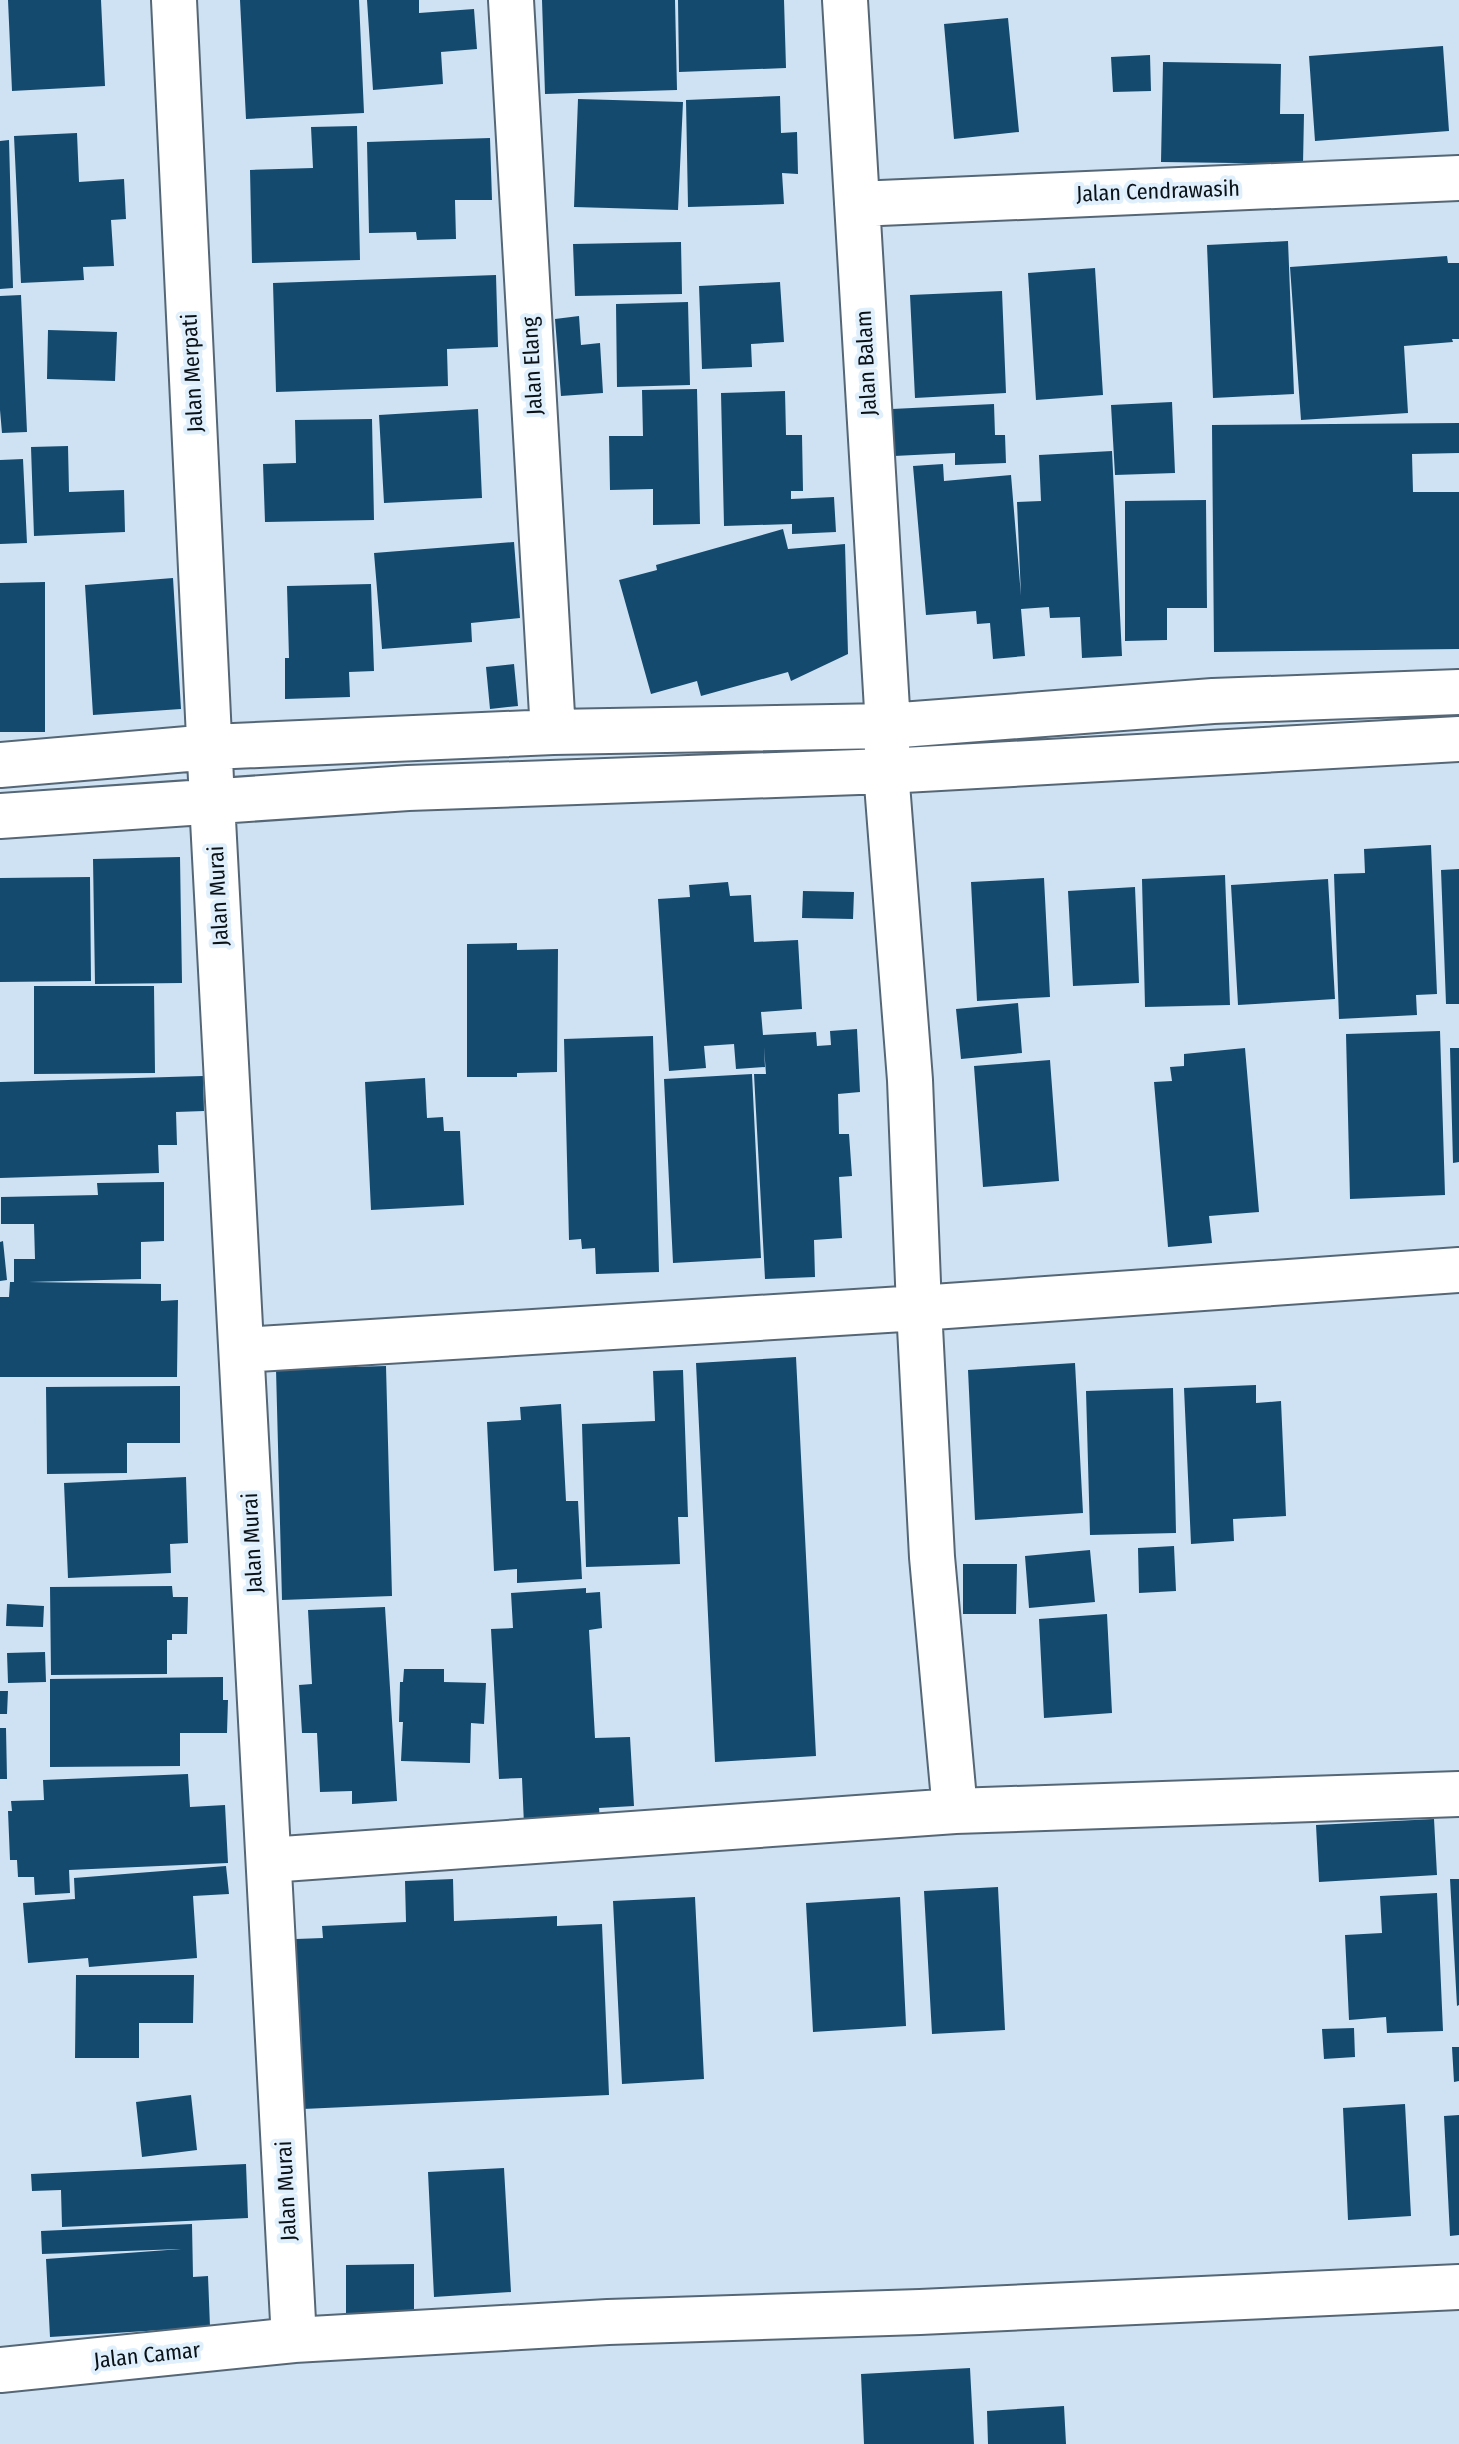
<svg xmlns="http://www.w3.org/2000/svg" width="1459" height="2444" font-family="'Fira Sans Condensed',sans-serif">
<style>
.building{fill:#154a6f}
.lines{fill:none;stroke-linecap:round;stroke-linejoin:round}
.minor-casing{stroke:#556776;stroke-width:48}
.minor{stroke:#fff;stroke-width:44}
.labels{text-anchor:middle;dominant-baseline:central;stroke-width:8;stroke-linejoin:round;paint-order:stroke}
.street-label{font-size:22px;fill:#0a1117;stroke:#dfeffc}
</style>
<rect width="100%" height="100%" fill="#cee2f3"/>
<path class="building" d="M8,0H101L105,86L12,91Z
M240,0H359L364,113L246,119Z
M367,0H419V13L474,9L477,49L441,52L443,84L373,90Z
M542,0H675L677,90L545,94Z
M678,0H784L786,68L679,72Z
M1008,18L1019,132L954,139L944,24Z
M1443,46L1449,131L1315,141L1309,56Z
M1150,55L1151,91L1113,92L1111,57Z
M1163,62L1281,64L1280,114H1304L1303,164L1161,162Z
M780,96L781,133L797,132L798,174L782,173L784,204L688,207L686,100Z
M578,99L683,102L678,210L574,207Z
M357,126L360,260L252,263L250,170L313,168L311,127Z
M77,133L79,182L124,179L126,219L111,220L114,266L83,267L84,280L21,283L14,136Z
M490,138L492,200H455L456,239L417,240L416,232L369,233L367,142Z
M9,140L13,288L0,289V141Z
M1288,241L1294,394L1213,398L1207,245Z
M681,242L682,294L575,296L573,244Z
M1447,256L1448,263H1459V339H1452L1453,342L1404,346L1408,413L1301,420L1290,267Z
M1095,268L1103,395L1036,400L1028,273Z
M496,275L498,347L447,349L448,386L276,392L273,283Z
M780,282L784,342L751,344L752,367L702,369L699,286Z
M1002,291L1006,393L915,398L910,295Z
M21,295L27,432L2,433L0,410V296Z
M688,302L690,385L617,387L616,304Z
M579,316L581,345L600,343L603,393L561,396L555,319Z
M48,330L117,332L115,381L47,379Z
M697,389L700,524L653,525V489L610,490L609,436H643L642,390Z
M785,391L786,435H802L803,491H791V499L834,497L836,532L792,534V524L724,526L721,393Z
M1172,402L1175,473L1115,475L1111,405Z
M994,404L995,435H1005L1006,463L955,465V453L894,456L892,409Z
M478,409L482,498L384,503L379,415Z
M372,419L374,520L265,522L263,464L296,463L295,420Z
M1459,423V453L1412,454L1413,492H1459V649L1214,652L1212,425Z
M68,446L69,492L124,490L125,532L34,536L31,447Z
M1112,451L1122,656L1082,658L1080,617L1050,618L1049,607L1021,609L1025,656L993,659L990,623L977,624L976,611L926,615L913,466L943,464L944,481L1011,475L1021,596L1017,502L1041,501L1039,455Z
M23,459L27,543L0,544V460Z
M1206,500L1207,608H1167V640L1125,641V501Z
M783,529L788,549L845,544L848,654L791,681L788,672L701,696L697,681L651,694L619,580L657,570L656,565Z
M514,542L520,618L471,623L472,642L382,649L374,553Z
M173,578L181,709L93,715L85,585Z
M45,582V732H0V583Z
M371,584L374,671L349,672L350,697L285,699V658H289L287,586Z
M514,664L518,706L490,709L486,667Z
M1431,845L1437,994L1416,995L1417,1015L1339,1019L1334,874L1365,873L1364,849Z
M180,857L182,983L95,984L93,859Z
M1459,869V1004H1446L1441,870Z
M1225,875L1230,1005L1145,1007L1142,879Z
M90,877L91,981L0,982V878Z
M1044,878L1050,997L977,1001L971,882Z
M1328,879L1335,999L1238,1005L1231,885Z
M728,882L730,896L751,895L754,942L798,940L802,1009L761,1012L763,1035L816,1032L817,1046L831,1045L830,1031L857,1029L860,1092L838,1094L839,1134H849L852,1176L839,1177L842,1238L814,1240L815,1277L765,1279L754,1074H766L764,1047L765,1067L736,1069L734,1044L704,1046L706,1068L669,1071L658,899L690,897L689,885Z
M1135,887L1139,983L1073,986L1068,891Z
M803,891L854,892L853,919L802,918Z
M517,943V950L558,949L557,1072L517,1073V1077H467V944Z
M34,986H154L155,1073L34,1074Z
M1018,1003L1022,1053L961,1059L956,1009Z
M1440,1031L1445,1195L1350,1199L1346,1034Z
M653,1036L659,1272L596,1274L595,1248L582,1249L581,1239L569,1240L564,1039Z
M1245,1048L1259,1212L1209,1216L1212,1243L1168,1247L1154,1082L1172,1081L1170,1067L1184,1066V1054Z
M1450,1048H1459V1162L1453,1163Z
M1050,1060L1059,1181L983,1187L974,1066Z
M752,1074L761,1258L673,1263L664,1079Z
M203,1076L204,1111L176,1112L177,1145H158L159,1173L0,1178V1082Z
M425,1078L427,1118L443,1117L444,1131H460L464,1205L371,1210L365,1082Z
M164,1182V1241L141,1242V1279L29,1282L161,1284V1301L178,1300L177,1377H0V1297H9L10,1282H14V1259H35L34,1224H1V1197L98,1195L97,1183Z
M3,1241L7,1280L0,1281V1242Z
M796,1357L816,1756L715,1762L696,1363Z
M1075,1363L1083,1513L975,1520L968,1370Z
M386,1366L392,1596L282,1600L276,1369Z
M683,1370L688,1517H678L680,1564L586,1567L582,1424L655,1421L653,1371Z
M1256,1385V1403L1281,1401L1286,1516L1233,1519L1234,1541L1191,1544L1184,1388Z
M180,1386V1443H127V1473L47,1474L46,1387Z
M1173,1388L1176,1533L1090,1535L1086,1391Z
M561,1404L566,1501H578L582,1579L517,1583V1569L494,1571L487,1422L521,1420L520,1407Z
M186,1477L188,1543L170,1544L171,1573L68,1578L64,1483Z
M1174,1546L1176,1591L1139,1593L1138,1548Z
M1090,1550L1095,1602L1029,1608L1025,1556Z
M963,1564H1017L1016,1614H963Z
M172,1586L173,1597H188L187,1634H172V1640H167V1674L51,1675L50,1587Z
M586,1588V1593L600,1592L602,1628L589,1630L595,1738L630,1737L634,1806L599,1808L600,1820L524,1825L522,1778L499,1779L491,1629L513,1628L511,1593Z
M7,1604L44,1606L43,1627L6,1626Z
M385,1607L397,1801L352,1804V1791L320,1792L317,1733H302L299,1685L312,1684L308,1610Z
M1107,1614L1112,1713L1044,1718L1039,1619Z
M45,1652L46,1682L8,1683L7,1653Z
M404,1669H444V1682L486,1683L484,1724L471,1723L470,1763L401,1761L403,1722H399L400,1682H403Z
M223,1677V1700H228L227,1733H180V1766L50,1767V1679Z
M0,1691H8L7,1714H0Z
M0,1728H6L7,1779H0Z
M188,1774L190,1807L225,1805L228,1863L69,1870L70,1893L35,1895L34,1877H18L17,1860H10L8,1811H12L11,1801L44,1800L43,1780Z
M1434,1819L1437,1875L1319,1882L1316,1825Z
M226,1866L229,1894L193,1896L197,1958L89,1967L88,1958L28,1963L23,1903L75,1899L74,1878Z
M453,1879L454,1921L557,1916V1926L602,1924L609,2095L303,2109L296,1939L323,1938L322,1926L406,1922L405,1881Z
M1450,1879H1459V2005L1457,2006Z
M998,1887L1005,2030L932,2034L924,1891Z
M1437,1893L1443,2031L1387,2033L1386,2017L1349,2020L1345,1935L1382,1933L1380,1896Z
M695,1897L704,2079L622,2084L613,1901Z
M900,1897L906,2026L813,2032L806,1903Z
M76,1975H194L193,2023H139V2058H75Z
M1354,2028L1355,2057L1324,2059L1322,2029Z
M1452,2047H1459V2081L1454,2082Z
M191,2095L197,2150L142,2157L136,2102Z
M1405,2104L1411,2216L1348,2220L1343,2108Z
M1459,2115V2235L1450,2236L1444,2116Z
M246,2164L248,2218L62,2227L61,2190L32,2191L31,2174Z
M504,2168L511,2292L434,2297L428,2172Z
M192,2224L193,2277L208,2276L210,2327L50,2337L46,2259L181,2249L42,2254L41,2231Z
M414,2264V2317L346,2318V2265Z
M970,2368L974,2444H864L861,2374Z
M1064,2406L1066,2444H988L987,2411Z"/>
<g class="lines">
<defs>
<path id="minor" d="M174,0L212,801L294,2340
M511,0L553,732
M845,0L888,726L886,771L910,1080L919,1308L932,1557L955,1811
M857,204L1459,178
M0,765L211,747L553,732L888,726L1213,701L1459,692
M0,816L408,788L886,771L1459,739
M242,1350L919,1308L1459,1270
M269,1860L955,1811L1459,1794
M0,2370L294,2340L608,2322L920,2312L1459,2287"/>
</defs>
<use href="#minor" class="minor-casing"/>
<use href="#minor" class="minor"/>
</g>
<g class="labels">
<g class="street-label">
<text transform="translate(1158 191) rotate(-2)">Jalan Cendrawasih</text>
<text transform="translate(866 363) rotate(-93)">Jalan Balam</text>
<text transform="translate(532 366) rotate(-93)">Jalan Elang</text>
<text transform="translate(192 373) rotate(-93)">Jalan Merpati</text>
<text transform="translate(218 896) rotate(-93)">Jalan Murai</text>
<text transform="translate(252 1543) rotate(-93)">Jalan Murai</text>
<text transform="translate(286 2191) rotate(-93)">Jalan Murai</text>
<text transform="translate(147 2355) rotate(-6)">Jalan Camar</text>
</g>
</g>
</svg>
